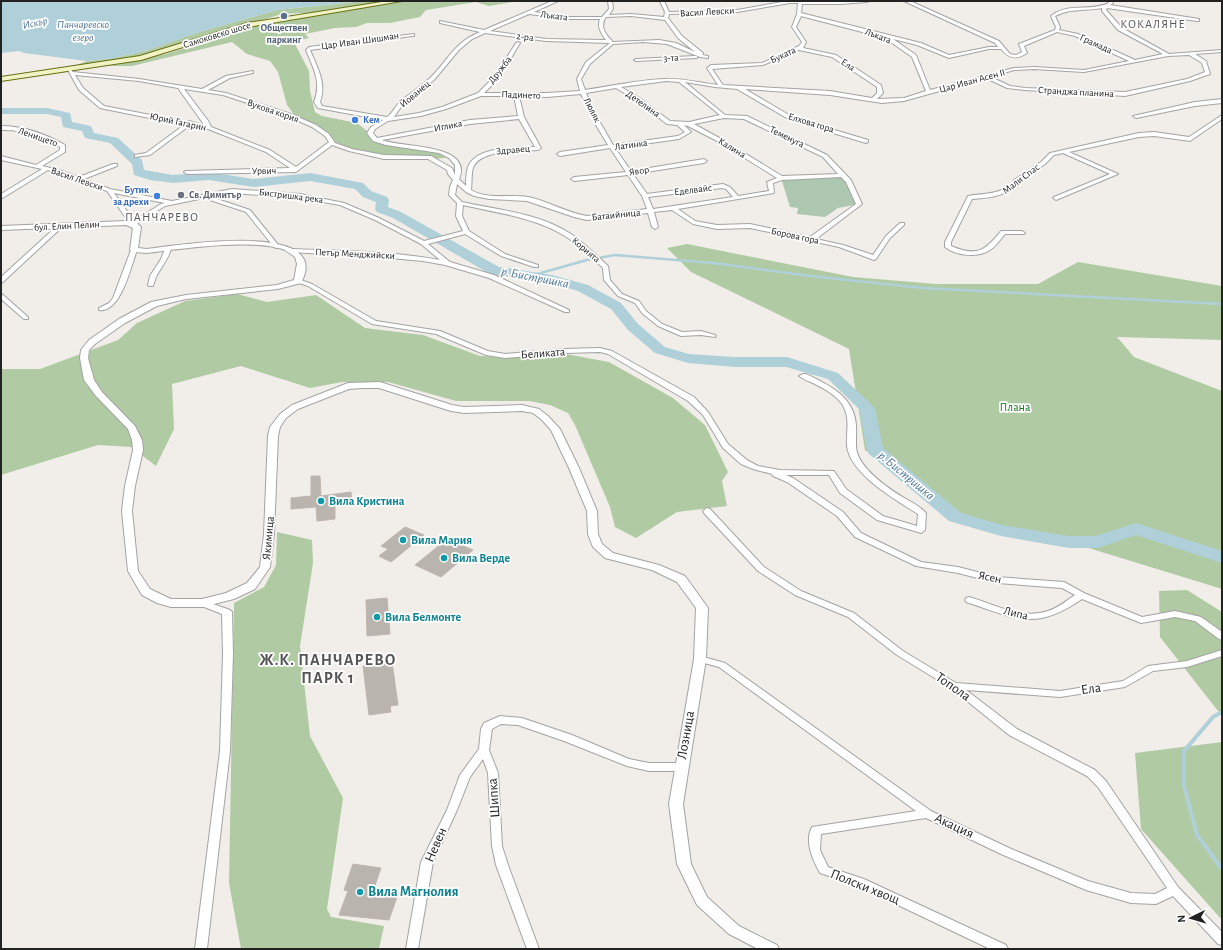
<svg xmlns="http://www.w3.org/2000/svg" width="1223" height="950" font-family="'Alegreya Sans',sans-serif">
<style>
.forest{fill:#b0cba3}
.cemetery{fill:#adc7b0}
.water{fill:#afd0d9}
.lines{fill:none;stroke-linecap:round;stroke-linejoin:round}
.stream-far1{stroke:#afd0d9;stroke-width:2.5}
.stream{stroke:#afd0d9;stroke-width:4}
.river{fill:#afd0d9;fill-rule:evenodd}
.building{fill:#bab4af;stroke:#c1b5ad}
.minor-casing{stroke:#a3a3a3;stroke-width:2}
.tertiary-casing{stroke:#a3a3a3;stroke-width:2}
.secondary-casing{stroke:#676f12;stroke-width:2}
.minor{fill:#fff;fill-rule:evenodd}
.tertiary{fill:#fff;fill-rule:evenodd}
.secondary{fill:#f2f3c5;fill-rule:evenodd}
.service-dot{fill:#5c6f8a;stroke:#fff;stroke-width:1.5}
.shop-dot{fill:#3f7fe0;stroke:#fff;stroke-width:1.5}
.worship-dot{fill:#6b7280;stroke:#fff;stroke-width:1.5}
.culture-dot{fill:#0f9aa8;stroke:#fff;stroke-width:1.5}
.labels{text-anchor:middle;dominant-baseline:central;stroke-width:3.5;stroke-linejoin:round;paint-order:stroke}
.far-street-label{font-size:10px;fill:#222;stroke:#fff}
.far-service-label{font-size:10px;font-weight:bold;fill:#4e5e75;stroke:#fff}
.far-shop-label{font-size:10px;font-weight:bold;fill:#366cbe;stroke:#fff;text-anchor:start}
.far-worship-label{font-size:10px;font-weight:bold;fill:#5b616d;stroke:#fff;text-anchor:start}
.far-water-label{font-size:11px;font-style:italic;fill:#507699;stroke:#fff}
.far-quarter-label{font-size:12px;letter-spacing:1px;fill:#555;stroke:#fff}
.street-label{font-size:12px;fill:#222;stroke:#fff}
.park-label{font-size:12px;fill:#19761f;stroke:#fff}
.culture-label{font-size:12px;font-weight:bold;fill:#0d838f;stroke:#fff;text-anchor:start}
.water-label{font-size:13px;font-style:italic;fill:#507699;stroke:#fff}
.near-street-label{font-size:14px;fill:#222;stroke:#fff}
.near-culture-label{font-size:14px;font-weight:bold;fill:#0d838f;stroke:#fff;text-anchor:start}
.district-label{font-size:16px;font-weight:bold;letter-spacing:1px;fill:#555;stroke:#fff}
</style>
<rect width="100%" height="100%" fill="#f1eee9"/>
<path class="forest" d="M363,1H397L322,12L282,14L135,58L69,68L87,61L114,58L148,50L199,32L277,10Z
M407,1H519L489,6L476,2L426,10L420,17L390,23H367L356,27L335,28L305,34L309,38L294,42L309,71L310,91L315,112L322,116L357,123L382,143L442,154L449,157L436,159L371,154L333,144L321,129L295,116L287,105L278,72L270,61L247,54L232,42L132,66H109L166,54L258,25Z
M687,244L853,277L936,284H1038L1078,262L1222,286V340L1117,337L1134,357L1222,391V589L1069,542L1001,530L955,517L865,450L849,349L691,272L667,248Z
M237,294L267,302L316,295L365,328L423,335L480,356L527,357L566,354L609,362L673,398L705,425L728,472L722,481L727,506L677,512L636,538L615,527L610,507L575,425L568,413L550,405L529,401H456L388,382H342L310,388L241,366L172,384L174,429L156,466L131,447L98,445L1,475V369H40L118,340L137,323L185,301Z
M277,532L312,540L313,563L300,646L310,736L343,798L327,909L331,917L384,926L379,949H241L229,883L234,603L264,587L276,565Z
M1187,590L1222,612V716L1160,637L1159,591Z
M1222,742V920L1141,829L1135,753Z"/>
<path class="cemetery" d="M842,175L859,204L838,208L825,217L797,214L798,208L790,207L781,178Z"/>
<path class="water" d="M1,1H363L277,10L199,32L148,50L114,58L87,61L24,53L19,51L1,53Z"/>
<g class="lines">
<path class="stream-far1" d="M530,276L587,260L615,255L713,263L810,276L923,288L1222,304"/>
<path class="stream" d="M1222,712L1213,717L1184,751V786L1197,835L1222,869"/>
<path class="river" d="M1,108H47L70,113L72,122L91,126L94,133L118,138L142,160L144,170L173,175L209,172L253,179L310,173L363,183L371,191L387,197L389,200L388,207L401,212L499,267L552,275L588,285L621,303L638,324L665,347L689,354L735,357H787L838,373L875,408L883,448L961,513L1002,525L1069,536H1096L1136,523L1222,551V563L1136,535L1098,548H1069L1001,536L949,521L869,454L867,450L859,409L828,379L786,367H735L688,363L655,353L628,330L611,309L578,291L551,283L490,274L393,218L377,212L375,209L376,202L363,197L355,189L310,181L253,187L209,180L173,183L150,180L134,175L132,164L110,143L85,138L82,131L63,127L61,117L47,114H1Z"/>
</g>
<path class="building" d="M311,476H320L321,496L351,492L352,504L335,505V519L317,521L316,507L291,509V498L311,496Z
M405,527L424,535L391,562L379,556L388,549L381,546Z
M447,539L473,550L441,577L415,565Z
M387,598L390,634L367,636L366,600Z
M392,662L398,705L390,706L391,712L369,715L363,666Z
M353,864L381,868L372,894L397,897L389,920L339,915L348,891L344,890Z"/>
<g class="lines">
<defs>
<path id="minor" d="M552,1H558L534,12L569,17H602L609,9L608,1H612L613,9L609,15L631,14L664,17L665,12L660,1H664L669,12L737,10L788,1H869L867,2L840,4H802L801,13L921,43L949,55L989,47H998L995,43L904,1H910L999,41L1010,54L1016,55L1022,52L1019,44L1055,30L1056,27L1051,16C1068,2 1090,12 1109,3L1108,1H1112L1113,3L1110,5L1199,19V21H1197L1107,8L1106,10L1122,28L1169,54L1222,50V52L1195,54L1206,61L1210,74L1190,81L1125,96L1025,90L1007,88L986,78L904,101L882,103L830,95L745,89L794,118L868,140V142L866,143L790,120L737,89L715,87L685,82L725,115L747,116L827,155L851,180L862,204L816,239L843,245L873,255L886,236L900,223H904V225L890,238L876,259L874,260L839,247L750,228L717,229L693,224L672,210L654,212L658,227L655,229L652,227L648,213L587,220L574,217L527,201L489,199L474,196L466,192L457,184L455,195L462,202C498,210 539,213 571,234C584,243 596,255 608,266L610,280L622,294L639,301L646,311L662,324L682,332L701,331L715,335L716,336L715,337L701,335L681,336L658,326L642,313L635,303L618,296L604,280L603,268C591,257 579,245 565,236C534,217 497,213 463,205L462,216L469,231L505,254L538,265V267H534L501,256L465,234L428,244L450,262L494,275L569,310V312H565L489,278L445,265L423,261L379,257L290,252V250L292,249C341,251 391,251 440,260L421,244L375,220L340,205L300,198L232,193L211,197L250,210L279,246L276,248L274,247L246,212L204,198L165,206L133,226L131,225L107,191L48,170L1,199V194L42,169L1,160V156L36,165L60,150V147C43,137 21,129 1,130V126C23,126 46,134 65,145V152L42,166L59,170L79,177L113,164H117V166L84,179L110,189L172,201L232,189L300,194L344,203L379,218L424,241L463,231L456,216L457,203L449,195L450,187L453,180L448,174L447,170L428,159H384L349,151L332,145L296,172L187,174L184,172L185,171L290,168L266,152L208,129L189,126L150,155L135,157V155L146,153L184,125L100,108L79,90L68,70L70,69L73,72L139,79L202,89L226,76L253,71V73L230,78L208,90L226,93L291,114L316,125L329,134L335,143L352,149L384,155L431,156L452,168L455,175V165L449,158L439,153L386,145L373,141L367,133L371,127L383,120L318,108L314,102C322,83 313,67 306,50L309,47L414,34V36H412L310,50C317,67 327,83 320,102L322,106L387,117C393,113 395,106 401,101C410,93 421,87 430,78C449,60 453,43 480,32L440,23V21L484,30ZM790,3H798L797,14L792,27L802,42L799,46L762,63L711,65L707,68L718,85C700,83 683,78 665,79C638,80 612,86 585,90L581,79L590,64L613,44L643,42L667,44L700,57L708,58V56L703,55V53L682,36L668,18L669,14L737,12ZM1102,8V11L1118,30L1163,54L1135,60L1078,34L1059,30L1060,27L1055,16C1071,8 1086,11 1102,8ZM529,14L569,19H600C597,27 601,33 606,40L546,39L490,31ZM631,16L665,20L678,38L695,52L676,43L659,40L613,42C606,35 599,27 606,17ZM801,16L885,38L912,57L926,91L904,98L877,99L883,93L881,85L836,55L803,48L806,42L796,27ZM1057,32L1075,36L1129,61L1084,70L1034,67L1014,68L930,90L916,55L893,39L917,45L949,58L989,49H1001C1009,59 1017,60 1027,53L1024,46ZM485,33L546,41L610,43L586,62L577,79L580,91L547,93H484L499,78L520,43L518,42L516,43L495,76L478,93L442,107L419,113L394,117L403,104L434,80L459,50L472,39ZM799,50L832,57L877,87V93L872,98L830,91L723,85L712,69L763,65ZM1189,55L1202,63L1205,72L1187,79L1125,92L1025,88L1010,86L991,77L1014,70L1034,69L1084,72L1168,56ZM75,75L139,81L178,88L205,126L189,121L187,122L104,106L83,88ZM666,81L679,82L720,115L689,122L670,121L638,97L621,87ZM616,88L634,99L667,124L677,125L685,132L678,136L613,145L593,110L586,93ZM184,89L223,95L287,116L312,127L325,136L329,142L296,167L270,150L211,127L209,122ZM581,94L596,125L608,145L560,152L557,154L560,156L610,148L626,172L574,177L571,179L574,181L628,175L642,196L647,209L587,216C567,213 548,201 528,197C509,194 488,200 471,190C472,183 471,174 473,168C480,149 522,151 538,150L541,148L524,117L519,96L547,97ZM481,96H514L518,116L470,120L377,138L373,133L375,129L388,121L421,116L446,109ZM724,118L744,119L823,157L838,174L782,176L723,140L694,124ZM519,119L535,147C516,148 476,146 468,167C466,173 466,180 466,186L459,179C474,143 401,148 382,140L470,124ZM684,125L688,126L719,142L777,178L767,182L769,191L738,196L730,187L723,184L647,194L633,174L704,163L707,161L704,159L631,171L615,148L679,139L691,132ZM841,177L846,182L856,204L810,237L750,224L717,225L695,221L678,209L774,193L773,183L782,180ZM722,188L726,189L733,197L653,209L648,197ZM114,193L165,203L161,204L134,221Z
M695,56H697V58L636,61L634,60L636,59Z
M1222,99V103L1195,106L1136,118L1133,116L1195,102Z
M1222,115V119L1190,141L1154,136L1139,137L1069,152L1118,174L1056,200L1053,198L1054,197L1110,174L1063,153L1054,155L1045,164L1019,182L1017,187C1003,196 989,198 972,199L951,242V246C977,257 985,251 1001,231H1022L1025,233L1024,234H1005C1000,240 996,246 990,250C978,258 956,256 945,247V242L968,196C986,193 995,195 1012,185L1014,180L1041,162L1050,153L1139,133L1154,132L1189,137Z
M59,225L62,227L61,228L3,282L1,283V277L57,226Z
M168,247L171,249C168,260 161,267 156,277C155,280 154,283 153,286H149L148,285L150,276L161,259L165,249Z
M134,248L137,250C131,266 121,313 99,310V308L109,303L113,298L131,250Z
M298,279L312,284L376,321L440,331L488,351L505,354L564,349L600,348L612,351L694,397L708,412L728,444L747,460L758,466L780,470L834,471L846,489L883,516L917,526L918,514C896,500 850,474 847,446C846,431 851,418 842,404C835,394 823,388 813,383C808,381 803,379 799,376L803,374H806C829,385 855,397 856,426C857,447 852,451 867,469C878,481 892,491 906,499C913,503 921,507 926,513L925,530L921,533L918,532L877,520L840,493L829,475H786L793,478L843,512L861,533L921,562L958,567L997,577L1064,582L1084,593L1142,617L1175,611L1201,617L1222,632V640L1219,639L1195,621L1175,617L1141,623L1082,599C1035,632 1015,618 966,602L965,600L966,598L969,597C994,604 1021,620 1048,611C1058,608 1066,601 1075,595L1062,588L997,583L958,573L916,566L855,537L837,516L787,482L773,476L772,474L753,469L741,464L723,448L703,415L688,401L608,354L600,352L564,353L505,358L486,355L436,334L372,324L308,286L296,282V280Z
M1,294L3,295L28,317V319H24L1,299Z
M707,508L710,509L764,567L801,591L854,613L903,651L956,683L1060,691L1123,681L1148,666L1187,661L1222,650V656L1187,667L1153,671L1125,687L1060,697L966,690L1017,729L1095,770L1106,781L1178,887L1222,932V945L1218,944L1173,896L1156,904L1131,903L1086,890L1001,854L926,818L821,834L820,850L828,867L864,879L1006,945L1008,949H990L856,885L820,873C813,860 804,842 812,827L916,811L719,667L697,661L695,659L697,657L700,656L725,663L931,811L1009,848L1088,881L1131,893L1155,894L1167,888L1098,787L1087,776L1009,735L951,688L897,655L848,617L795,595L758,571L704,513L703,511Z
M202,600L230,610L232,612L233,654L230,751L207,949H195L220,751L223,654L222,614L199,605L198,603L199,601Z
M500,716L522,718L572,735L629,759L649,763H681L685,764L686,767L685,770L681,771H649L627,766L564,741L518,725L501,724L492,729L489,750L498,773L502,846L508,865L539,949H527L496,865L492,846L488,773L483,759L470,777L457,810L433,862L418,949H406L421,862L447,810L460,775L479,749L481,729L484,723Z"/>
<path id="tertiary" d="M126,221L136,222L141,227L138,248L147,249C173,246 335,219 301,283L278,289L186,299L157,306L125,323L95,344L89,350L88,358L94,380L102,392L135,426L142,440L143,450L135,486L132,511L138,571L150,589L171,599H202L226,593L247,583L260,567L264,534L268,436L270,427L280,414L292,405L348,383L380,382L452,405L464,407L522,405L539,409L548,416L560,429L579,468L597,511L598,534L602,544L613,553L659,565L685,576L708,608L706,659L683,804L691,864L707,897L739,926L777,945L779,949H758L729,934L697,905L677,864L669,804L694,659L696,608L677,582L652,570L605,558L593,547L588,534L587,511L569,468L551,430L542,420L533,413L522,411L464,413L451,411L379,388H362L349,389L298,409L286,418L280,427L278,436L274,534L270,567L255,589L234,599L202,607H171L157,603L142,595L128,571L122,511L125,486L133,450L132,440L128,429L96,396L84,380L80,358L81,350L89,340L119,319L151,302L186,295L277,285L294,280L297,264L295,257C292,255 288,252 285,250C254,238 180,249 147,253L134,252L130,250L133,228L126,225L1,230V226Z"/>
<path id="secondary" d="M388,1H402L248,27L141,60L1,81V77L140,56L247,23Z"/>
</defs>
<use href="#minor" class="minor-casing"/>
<use href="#tertiary" class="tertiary-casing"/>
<use href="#secondary" class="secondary-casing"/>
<use href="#minor" class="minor"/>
<use href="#tertiary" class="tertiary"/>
<use href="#secondary" class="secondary"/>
</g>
<circle class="service-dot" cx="284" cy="16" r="4"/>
<g class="shop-dot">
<circle cx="355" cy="120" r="4"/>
<circle cx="157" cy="196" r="4"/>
</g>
<circle class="worship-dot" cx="181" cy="195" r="4"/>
<g class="culture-dot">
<circle cx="321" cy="501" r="4"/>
<circle cx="403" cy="540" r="4"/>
<circle cx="444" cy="558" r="4"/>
<circle cx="377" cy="617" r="4"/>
<circle cx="360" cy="892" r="4"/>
</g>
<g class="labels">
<g class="far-street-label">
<text transform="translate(707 12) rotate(-3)">Васил Левски</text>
<text transform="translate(554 16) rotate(7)">Лъката</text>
<text transform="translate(217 35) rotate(-17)">Самоковско шосе</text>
<text transform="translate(878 36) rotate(21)">Лъката</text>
<text transform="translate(525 37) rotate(7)">2-ра</text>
<text transform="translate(360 41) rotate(-8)">Цар Иван Шишман</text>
<text transform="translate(1096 44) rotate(24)">Грамада</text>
<text transform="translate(783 55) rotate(-25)">Буката</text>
<text transform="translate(671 58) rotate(-3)">3-та</text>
<text transform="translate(848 65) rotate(33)">Ела</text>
<text transform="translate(500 70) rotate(-52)">Дружба</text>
<text transform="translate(972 81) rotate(-15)">Цар Иван Асен II</text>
<text transform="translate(1076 92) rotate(3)">Странджа планина</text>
<text transform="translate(415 94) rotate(-40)">Йованец</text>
<text transform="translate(521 95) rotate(2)">Падинето</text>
<text transform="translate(643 104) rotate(35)">Детелина</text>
<text transform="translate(592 110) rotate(62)">Люляк</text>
<text transform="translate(273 111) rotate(19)">Вукова кория</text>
<text transform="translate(178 122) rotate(12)">Юрий Гагарин</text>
<text transform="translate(811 123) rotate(17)">Елхова гора</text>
<text transform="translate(448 126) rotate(-11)">Иглика</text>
<text transform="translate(38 137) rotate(19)">Ленището</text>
<text transform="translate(787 137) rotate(26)">Теменуга</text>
<text transform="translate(631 145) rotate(-8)">Латинка</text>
<text transform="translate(732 148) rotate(31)">Калина</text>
<text transform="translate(513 150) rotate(-5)">Здравец</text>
<text transform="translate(264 171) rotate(-1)">Урвич</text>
<text transform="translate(639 171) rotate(-9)">Явор</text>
<text transform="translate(77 179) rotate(19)">Васил Левски</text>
<text transform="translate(1021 179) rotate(-37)">Мали Спас</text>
<text transform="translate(693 190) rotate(-7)">Еделвайс</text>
<text transform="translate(291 196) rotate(7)">Бистришка река</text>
<text transform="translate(616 215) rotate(-6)">Батаийница</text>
<text transform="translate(67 226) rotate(-3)">бул. Елин Пелин</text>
<text transform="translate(795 236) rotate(12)">Борова гора</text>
<text transform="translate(586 250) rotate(40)">Корията</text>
<text transform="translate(355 254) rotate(3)">Петър Менджийски</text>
</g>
<g class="far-service-label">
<text x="284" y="28">Обществен<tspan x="284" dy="12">паркинг</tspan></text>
</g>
<g class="far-shop-label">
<text x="363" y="120">Кем</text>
<text x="149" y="190" text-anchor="end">Бутик<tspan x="149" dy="12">за дрехи</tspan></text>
</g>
<g class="far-worship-label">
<text x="189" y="195">Св. Димитър</text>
</g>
<g class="far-water-label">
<text transform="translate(35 23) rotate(-12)">Искър</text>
<text x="83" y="24">Панчаревско<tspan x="83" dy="13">езеро</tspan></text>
</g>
<g class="far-quarter-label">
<text x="1153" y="24">КОКАЛЯНЕ</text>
<text x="162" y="217">ПАНЧАРЕВО</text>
</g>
<g class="street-label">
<text transform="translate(543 353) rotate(-4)">Беликата</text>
<text transform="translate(268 538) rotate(-85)">Якимица</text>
<text transform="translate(990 577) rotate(12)">Ясен</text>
<text transform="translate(1016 613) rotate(14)">Липа</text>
</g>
<g class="park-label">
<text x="1015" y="407">Плана</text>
</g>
<g class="culture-label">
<text x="329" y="501">Вила Кристина</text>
<text x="411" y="540">Вила Мария</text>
<text x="452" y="558">Вила Верде</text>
<text x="385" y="617">Вила Белмонте</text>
</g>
<g class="water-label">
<text transform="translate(535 278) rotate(11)">р. Бистришка</text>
<text transform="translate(906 476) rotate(40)">р. Бистришка</text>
</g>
<g class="near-street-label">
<text transform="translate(953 687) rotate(35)">Топола</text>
<text transform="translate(1091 689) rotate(-8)">Ела</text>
<text transform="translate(686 735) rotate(-80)">Лозница</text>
<text transform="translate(494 798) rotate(-94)">Шипка</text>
<text transform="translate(954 826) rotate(25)">Акация</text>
<text transform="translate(436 845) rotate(-67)">Невен</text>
<text transform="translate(865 887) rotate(22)">Полски хвощ</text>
</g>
<g class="near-culture-label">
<text x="368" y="892">Вила Магнолия</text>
</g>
<g class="district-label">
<text x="328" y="660">Ж.К. ПАНЧАРЕВО<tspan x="328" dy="18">ПАРК 1</tspan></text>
</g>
</g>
<rect width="1223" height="950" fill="none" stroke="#222222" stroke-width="4"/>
<g transform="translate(1191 918) rotate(265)" stroke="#ffffff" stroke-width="3" paint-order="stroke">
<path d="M0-3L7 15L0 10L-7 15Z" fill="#222222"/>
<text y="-6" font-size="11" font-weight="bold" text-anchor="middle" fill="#222222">N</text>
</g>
</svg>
